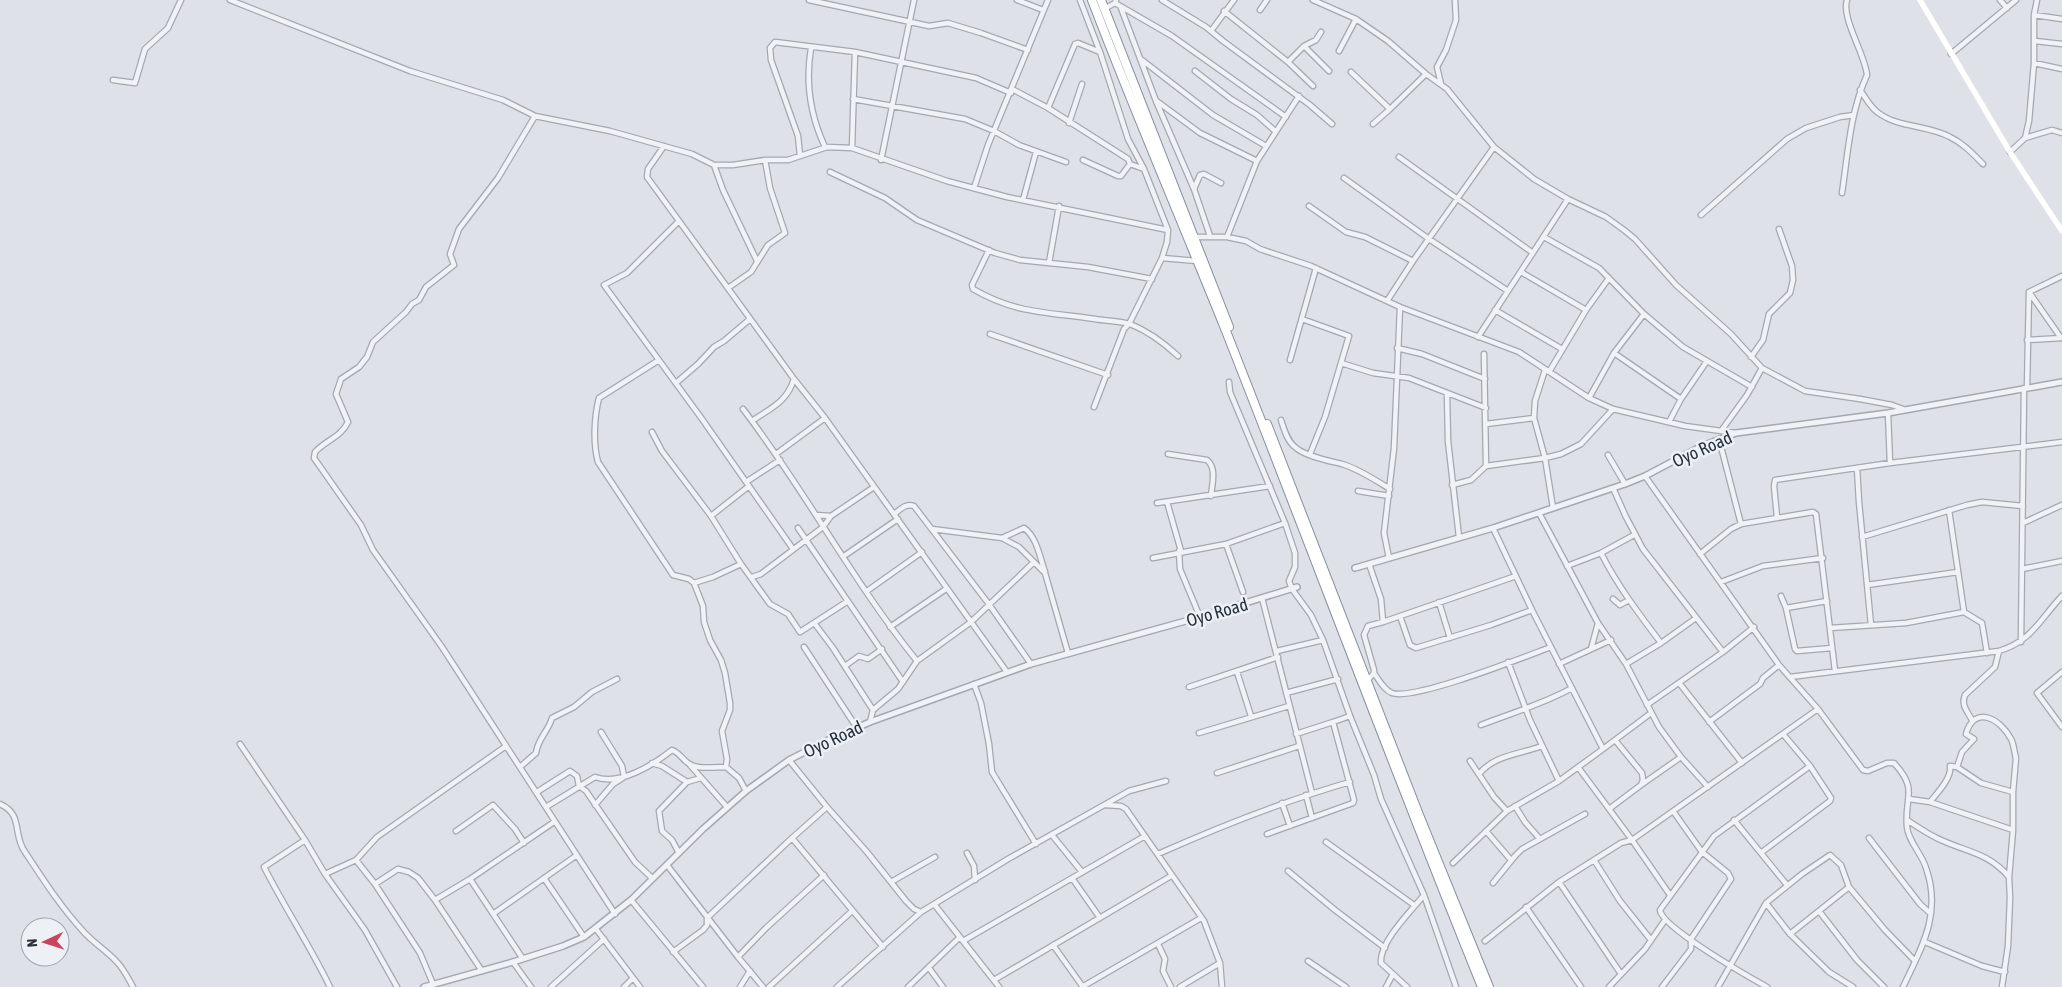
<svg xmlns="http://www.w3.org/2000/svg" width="2062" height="987" font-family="'Asap Condensed',sans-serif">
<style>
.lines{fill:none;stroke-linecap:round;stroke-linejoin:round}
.minor-casing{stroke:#a3a8b1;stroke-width:7}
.tertiary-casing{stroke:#a3a8b1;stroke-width:8}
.motorway-casing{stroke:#858f9d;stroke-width:10}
.minor{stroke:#f0f2f5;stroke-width:4.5}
.tertiary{stroke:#f0f2f5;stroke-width:5}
.secondary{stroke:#fff;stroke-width:5.5}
.motorway{stroke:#fff;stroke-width:8}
.labels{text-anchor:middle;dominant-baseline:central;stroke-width:5;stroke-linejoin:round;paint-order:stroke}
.street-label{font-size:18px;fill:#27303d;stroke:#edf0f5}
</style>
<rect width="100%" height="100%" fill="#dee1e7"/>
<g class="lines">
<defs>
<path id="minor" d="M230,0L410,71L503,100L535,116L610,131L692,154L714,165H733L765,160H788L827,147L852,148L947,181L1007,197L1168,230
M809,0L929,26L948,23L981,33L1028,50
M1017,0L1043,10
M1080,0L1100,52L1128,139L1144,169L1168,230L1167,242L1162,258L1129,324L1124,329L1094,407
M1162,0L1206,27L1223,41L1310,105L1332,124
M1313,0L1356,19L1388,41L1426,74L1447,89L1494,147L1534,179L1568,199L1606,217L1624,230L1635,239L1676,285L1731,334L1762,368L1805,391L1860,399L1892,405L1903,409
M2000,0L2007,8
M1115,3L1172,36L1286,117
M1121,8L1156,101L1194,189L1210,236
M1104,9L1115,3L1116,0
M1260,10L1267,0
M1224,11L1288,62L1313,86
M2034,15L2062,19
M1211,31L1234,0
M2035,41L2062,44
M1304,46L1329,71
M811,48C805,84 810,115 825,147
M1339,51L1356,19
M1951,54L2016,0
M1142,60L1213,115L1266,146
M1288,62L1304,46L1316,40L1321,32
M2034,63L2062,69
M1195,71L1231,99L1257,115L1275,131
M1351,72L1390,109
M113,80L135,83L145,49L168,28L181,0
M1441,84L1437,67L1446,50L1456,20L1455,0
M1012,89L1048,108L1128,159L1130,164L1144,169
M1860,90C1866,98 1871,109 1880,114C1900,128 1928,125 1950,137C1963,143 1973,154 1983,164
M853,99L965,119L994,131L1019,145L1066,162
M1158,102L1200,133L1257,161
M1048,108L1075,44L1078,43L1100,52
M535,116L498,178L459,229L450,254L454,265L426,287L419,300L412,304L406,312L373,342L367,357L359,367L341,379L336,394L348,422C341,437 326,440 315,452L314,458L361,525L373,550L442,647L615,914
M1069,123L1082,84
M1373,124L1390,109L1426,74
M2025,138L2052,130L2062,133
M664,146L648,169L647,177L794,379L825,418L1007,672
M852,148L855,52
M2010,152L2025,138L2029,121L2034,63V15L2037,0
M800,156L798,136L771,60L770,48L775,42L855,52L976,78L1011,93
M1399,157L1533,253
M881,160L914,0
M1083,160L1118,176H1121L1130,164
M714,165L723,190L757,261
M830,172L885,198L917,220L995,253L1020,260L1088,267L1152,279
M1344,178L1429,239L1508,291
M974,188L988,145L1048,0
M1194,189L1200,175L1204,174L1221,183
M1842,193C1848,153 1850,112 1867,75C1865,54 1841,18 1847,0
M1023,200L1036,152
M1309,206L1346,232L1365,237L1413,261
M1701,215L1787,139L1806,128L1840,117L1854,115
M679,221L627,273L604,285L702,419L793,549
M1195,237H1227L1246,241L1260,249L1311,266L1400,307L1519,352L1589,398L1613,409L1685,426L1736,433
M1227,237L1257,161L1299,96
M1544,237L1599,268L1644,314L1683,347L1752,387
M989,250L972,285L973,289C1016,314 1048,312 1095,319C1106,321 1119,321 1130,324C1148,331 1164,343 1178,356
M1162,258L1197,261
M1049,263L1059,206
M1521,272L1586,310
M728,288L751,272L768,245L785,233L770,188L765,160
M2029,292L2061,338
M2029,292L2062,276
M1387,301L1413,261L1494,147
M1495,310L1562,349
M1302,319L1349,336L1325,417L1310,454
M990,334L1108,375
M1478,337L1568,199
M2027,340L2062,338
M1397,348L1422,354L1485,379
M1614,353L1681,399
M1484,354L1486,466
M1751,357L1763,340L1769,314L1790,293L1793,280L1792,266L1779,229
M659,360L599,398C594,417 593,444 598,462L673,575L689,579L694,583L703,606L704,622L710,640L721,660L725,673L730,703V710L722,731L727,759L726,767L739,778L746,791
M1290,360L1316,268
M1341,363L1373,373L1409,378L1486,408
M1545,370L1535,401L1534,418L1545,458L1553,508
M1549,372L1586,310L1609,278
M1229,382L1230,392L1285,523L1295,553V567L1289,581L1292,589L1311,615L1323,640L1350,716L1374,775L1381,799L1424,895L1456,987
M676,383L698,364L714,347L724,341L750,319
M2027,388L2029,292
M1447,394L1448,441L1459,537
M1589,398L1614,353L1644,314
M743,409C805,490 853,582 917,661
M1888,413L1890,463
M1281,420C1284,429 1287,441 1295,447C1304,456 1330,461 1342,464C1359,469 1375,480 1390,489
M752,421C771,408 787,402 794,379
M1669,422L1681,399L1707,361
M1486,424L1534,418
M1721,431L1747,395L1762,368
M652,432L662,451L711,516L741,564L770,604L788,614L800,632L848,601
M1719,439L1741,524
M776,454L825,418
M1168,454L1207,460C1217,468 1212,484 1211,496
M1608,455L1625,484
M1857,468L1859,502L1871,625
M1645,476L1779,665L1818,709L1863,770L1868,771L1887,763H1894C1919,790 1904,797 1907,827C1908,841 1922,854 1926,868C1942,913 1922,947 1903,987
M746,482L780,460
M1452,485L1471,480L1486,466L1545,458L1561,454L1581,444L1613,409
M1613,488L1626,517L1643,549L1723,652
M1358,491L1389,496
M1167,502L1181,551
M1157,503L1270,486
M1949,510L1964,612
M1539,513L1598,623L1626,664L1659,727L1681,757L1708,787
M894,514C901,509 906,503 914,506L988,603L1031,664
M816,515L831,516
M711,516L749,486
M1777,517L1774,486L1775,480L1890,463L2062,442
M2023,523L2062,505
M798,528L903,682
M932,529L1002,538L1019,547L1045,573L1068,653
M1862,537L1967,505L1982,502L2023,506
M1002,538L1024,528C1037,537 1040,558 1045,572
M1226,544L1243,592
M1179,551L1180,569L1200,617
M1601,553C1617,585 1639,614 1661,643
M1700,554L1731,529L1741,524L1813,512L1816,514L1835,671
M844,556L898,519
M1153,558L1226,544L1285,523
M1389,558L1384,533L1394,448L1400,307
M1369,564L1381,599L1383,622
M1567,566L1601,553L1634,535
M2022,569L2062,561
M752,577L761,574L823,527L831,516L874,487
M1721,582L1763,566L1823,558
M694,583L713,577L741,564
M1867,585L1958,572
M867,591L922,552
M1781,596L1786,608L1795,649L1797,651L1832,648
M1262,598L1312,793
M1613,599L1620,605L1629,600
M1439,602L1450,638
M1786,608L1827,601
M1400,616L1410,645L1416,648L1491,625L1532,610
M815,624L833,648L873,710
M890,627L946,589
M1830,628L1906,623L1964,612L1982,623L1987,653
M2021,642L2024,388
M804,647L857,728
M1591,649L1598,623
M1277,651L1323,640
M1508,662L1530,720L1559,781
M1559,664L1611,640
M1626,664L1661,643L1696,618
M845,666L859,656L868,659L882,649
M1237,672L1251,716
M2062,672L2037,693L2062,727
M1374,673C1379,680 1384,690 1392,693C1414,701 1524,657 1551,647
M1790,677L1999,651C2032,641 2040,619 2062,596
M1367,681L1374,673V670L1364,635L1368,626L1383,622L1516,576
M974,684L981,703L989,744L992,772L1036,844
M1680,684L1742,763
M1189,687L1278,657
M1286,693L1338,679
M1647,705L1723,652L1754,627
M1972,720C1967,711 1961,705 1965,695L1995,667L1999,651
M870,722L873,710L898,689L917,661L971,622L1034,562
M1709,722L1760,684L1763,678L1779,665
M1481,725C1512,713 1543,704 1572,688
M1199,733L1289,706
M1296,734L1333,722
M240,744L305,840L325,874L365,930L397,987
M1603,749L1651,713
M789,760L827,807L867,852L906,901L914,909L921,912L1008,859L1129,791L1166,781
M1470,761L1494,797L1507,811
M652,763L662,766L687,782
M690,765L727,807
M520,767L536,753C538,738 548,732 552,718L574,707L592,692L617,679
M1578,767L1632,840L1670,895
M1957,767L1962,752L1974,739L1966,734C1974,704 2001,719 2011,739C2014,744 2014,752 2016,758L2013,792V830L2009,877L2010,898L2008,946L2002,987
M1217,773L1299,746
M1479,774C1494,755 1521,754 1542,746
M1641,785L1681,757
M537,792L570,771L577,776L579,786L586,791L635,862L652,878
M1306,795L1312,818
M1909,799L1930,802L2013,830
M1930,802C1937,793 1952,778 1950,766L1957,767L1981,783L2013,792
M1282,803L1290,826
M0,804C24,815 12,834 25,852C43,879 60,906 82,930C92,942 106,950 116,961C124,969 128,978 133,987
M595,805L613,784L624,777L622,766L601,732
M1105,805L1121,806L1126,809L1204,921L1220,963L1222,987
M1515,806L1525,822L1540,839
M546,807L595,777C620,786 653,765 672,750C680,753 682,759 688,763C697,770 715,767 726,767
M827,807L792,838L883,947
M1609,809L1641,785L1643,780L1642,773L1615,740
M1734,820L1787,885
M1907,820C1918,827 1929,835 1941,840C1967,852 1989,853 2009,877
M456,831L493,805L515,829L524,843
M1486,831L1511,860
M1267,834L1353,803L1354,800L1333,722L1350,716
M1052,835L1082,872
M1869,838L1920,904L1930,913
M305,840L264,867C285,908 310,946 330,987
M1326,842L1414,905
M1762,852L1830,801L1831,798L1810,766L1783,734
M679,853L672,840L662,831L659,811L687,782L701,778
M967,853L974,866L975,880
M1158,854C1221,826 1284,801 1350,782
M356,860L375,884L420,953L433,984
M1594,860L1620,901L1651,940
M1453,863L1507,811L1559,781L1603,749L1532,610L1493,528
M667,865L738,957L763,987
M1288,871L1335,910L1385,948
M325,874L356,860L377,837L506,746
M544,878L584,937
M1072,878L1100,918
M470,879L523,959
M891,882L935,857
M1559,882L1621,974
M1493,883L1515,856L1522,849L1585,814
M375,884L398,869L409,872L418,878L435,900L482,971
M435,900L470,879L554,822
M631,900L703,987
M1766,903L1790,934L1829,972L1853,987
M934,904L963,941L1145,836
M1526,907L1581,987
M1819,911L1857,960L1884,987
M493,914L577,855
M596,929L640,987
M1790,934L1849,887
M963,941L999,987
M1485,941L1559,882L1621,843L1632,840L1818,709
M1925,942L1982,966L2005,972
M1158,944L1165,959L1163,971L1171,987
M1053,945L1083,987
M673,952L703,930L707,925V918L792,838
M738,957L766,928L824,875
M1308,961L1346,987
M513,962L531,987
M929,968L943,987
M994,980L1171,876
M551,987L604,939
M624,987L632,979
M740,987L750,971
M769,987L852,911
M837,987L921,912
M908,987L960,937
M1082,987L1201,918
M1180,987L1220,963
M1386,987L1393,974
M1407,987L1381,963C1379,942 1412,910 1424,895
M1609,987L1645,949L1665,920
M1662,987L1691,949V939L1731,879L1728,873L1702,852L1673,811
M1718,987L1766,903L1802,874L1830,855L1841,865L1849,887L1885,930L1915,961
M1767,987C1749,977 1661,927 1660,910L1714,836L1810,766"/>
<path id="tertiary" d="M1355,568L1493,528L1625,484L1645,476L1702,446L1736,433L1888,413L2062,382
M424,987L513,962L563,946L584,937L631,900L703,829L746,791L789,760L826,741L870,722L1031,664L1200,617L1297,587"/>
<path id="motorway" d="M1092,0C1134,110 1180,217 1224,326C1311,546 1393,768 1482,987
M1101,0L1229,327
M1267,424L1419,815L1489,987"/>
</defs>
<use href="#minor" class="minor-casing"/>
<use href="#tertiary" class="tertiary-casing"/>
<use href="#motorway" class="motorway-casing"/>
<use href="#minor" class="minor"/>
<use href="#tertiary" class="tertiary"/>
<path class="secondary" d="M1920,0L2010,152L2062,231"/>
<use href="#motorway" class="motorway"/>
</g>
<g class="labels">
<g class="street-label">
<text transform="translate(1702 449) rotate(-24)">Oyo Road</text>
<text transform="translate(1217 612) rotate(-16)">Oyo Road</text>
<text transform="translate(833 739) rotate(-25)">Oyo Road</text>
</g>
</g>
<g transform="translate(45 942) rotate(266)"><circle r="24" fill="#edf0f5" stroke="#9ea3ab"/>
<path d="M0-4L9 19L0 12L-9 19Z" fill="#ca445c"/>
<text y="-8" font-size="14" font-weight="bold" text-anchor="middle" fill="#27303d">N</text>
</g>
</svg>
